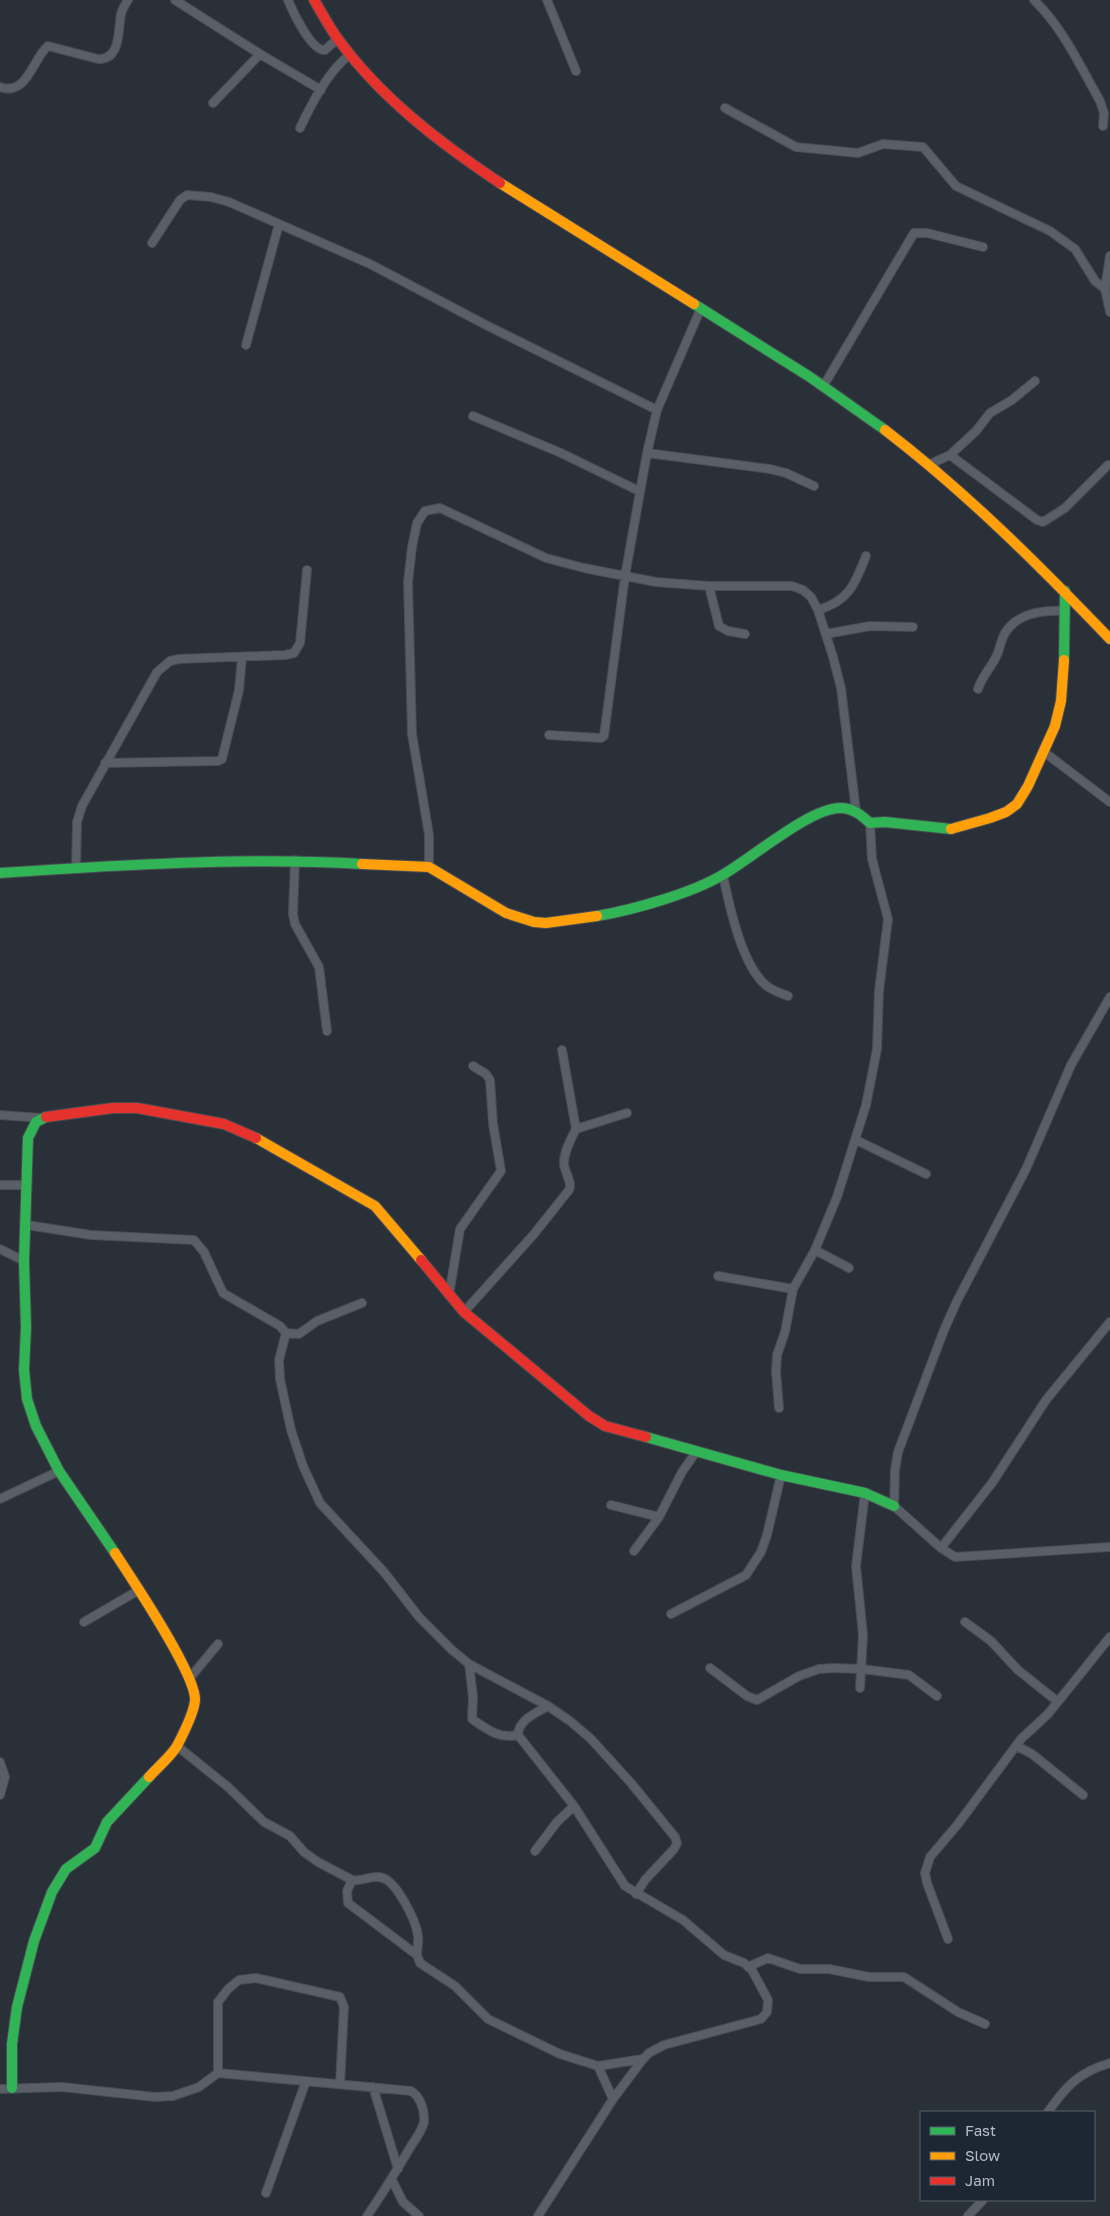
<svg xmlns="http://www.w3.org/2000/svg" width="1110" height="2216" font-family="'Golos Text',sans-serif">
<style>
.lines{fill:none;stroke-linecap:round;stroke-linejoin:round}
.street-casing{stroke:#484c53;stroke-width:10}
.fast-casing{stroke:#484c53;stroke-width:12}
.slow-casing{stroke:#484c53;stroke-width:12}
.jam-casing{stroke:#484c53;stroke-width:12}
.street{stroke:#5a5e66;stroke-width:8}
.fast{stroke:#30b455;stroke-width:10}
.slow{stroke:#ff9f0a;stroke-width:10}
.jam{stroke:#e5322d;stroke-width:10}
</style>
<rect width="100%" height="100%" fill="#2a3038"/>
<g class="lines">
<defs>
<path id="street" d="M175,0L260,54L213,103
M288,0C293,12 311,51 325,50L336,40
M547,0L576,71
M1034,0C1063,28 1080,66 1100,101L1104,113L1103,126
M260,54L321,90
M0,87C27,97 33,58 48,46L98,59C121,60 118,30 121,14C122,9 125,5 128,0
M725,108L796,147L858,153L883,144L923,147L956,186L1050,231L1075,249L1095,281L1105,289
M300,128C312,103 327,73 349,55
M152,243L180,200L187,195L211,197L229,202L370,264L486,325L657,410
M1110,256L1105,289L1110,312
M246,345L279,224
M824,385L914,233H927L983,247
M473,416L561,453L639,491
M647,453L770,469L786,473L814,486
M950,455L976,431L990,413L1012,400L1035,381
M928,465L950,455L1037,520L1043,522L1065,508L1108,465
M709,586L719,626L728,631L745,634
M818,610C849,601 855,584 866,556
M826,634L870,626L913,627
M978,689C982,676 991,668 997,655C1000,648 1001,640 1005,633C1017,613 1043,610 1065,611
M549,735L601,738L604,736L625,576L647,453L657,410L701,308
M1044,752L1110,802
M105,763L218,761L222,759L239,690L242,657
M295,860L293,914L295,924L319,967L327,1031
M429,867V835L412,734L408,582L412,547L417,523L425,511L440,508L546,558L584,568L656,582L709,586H792L803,590L811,597L818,610L833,657L841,688L856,811
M76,868L77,822L82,806L157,672L170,661L179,659L285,655L294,653L300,643L307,570
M723,875C729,905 742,967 767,986C773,991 781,993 788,996
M1110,997L1071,1065L1026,1169L957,1301L944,1330L898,1452L895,1470L894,1506L941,1548L955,1557L1110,1547
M562,1050L576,1129
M0,1115L42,1118
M856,1140L926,1174
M0,1185H27
M27,1225L91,1235L194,1240L204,1252L223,1293L280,1326L286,1333L299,1334L317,1321L362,1303
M0,1249L24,1261
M815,1250L849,1268
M718,1276L793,1289
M449,1295L460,1229L501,1171L493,1124L490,1080L486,1074L473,1066
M464,1312L534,1234L569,1190C573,1181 564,1173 564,1163C564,1151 571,1139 576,1129L627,1113
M286,1333L279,1360L280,1379L291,1430L303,1466L320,1503L384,1572L419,1617L452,1650L469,1664L548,1706L570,1721L591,1739L631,1783L675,1837L677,1843L674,1849L645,1880L636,1894
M779,1408L776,1372L777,1355L785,1332L793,1289L815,1250L837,1197L866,1105L877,1049L879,991L888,919L872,859L870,823
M0,1499L59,1471
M611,1505L659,1517
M941,1548L992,1483L1046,1400L1110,1322
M634,1551L659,1517L682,1472L696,1452
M671,1614L746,1575L761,1552L767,1535L781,1475
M84,1622L139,1590
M965,1622L991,1641L1018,1670L1058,1702
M469,1664L473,1697L472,1719C488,1730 499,1739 518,1735
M710,1668L747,1696L757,1700L799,1676L819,1669L833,1668L862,1669L909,1675L937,1696
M189,1679L218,1644
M860,1688L863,1635L856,1566L865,1493
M177,1746L228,1787L264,1822L290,1836L304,1852L318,1862L352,1880C362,1882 373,1874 383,1878C397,1883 416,1920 418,1936C419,1942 417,1949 417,1955
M1017,1746L1032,1754L1083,1795
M0,1762L5,1777L0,1795
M535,1851L557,1822L574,1806
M352,1880L347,1891L348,1903L417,1955L420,1963L455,1986L488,2019L560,2054L598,2066L643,2059
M948,1939L927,1883L925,1873L930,1857L958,1824L1021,1739L1048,1714L1110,1637
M748,1967L768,1958L800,1969H829L869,1977H904L958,2012L985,2024
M598,2066L613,2099
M218,2073V2002L228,1989L239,1980L256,1978L340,1997L344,2007L340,2084
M373,2087L398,2169
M0,2089L62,2087L155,2097L173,2096L199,2087L218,2073L411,2091C420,2096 425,2110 424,2122C422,2130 416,2139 411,2146C397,2170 383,2193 367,2216
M1048,2112C1066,2086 1079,2072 1110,2063
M392,2180L403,2202L419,2216
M266,2193L306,2081
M538,2216L613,2099L643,2059L649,2053L664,2045L761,2019L767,2012L768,2000L752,1970L744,1963L724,1955L683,1920L625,1886L574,1806L518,1735C518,1720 536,1713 548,1706
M968,2216L983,2200"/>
<path id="fast" d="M694,304L810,377L885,430
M1064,660L1065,591
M0,873C120,865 242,857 362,864
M597,916C633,910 693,893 724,874C752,858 810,808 840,808C853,808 861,815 870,823L885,822L951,829
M46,1117L36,1122L28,1138L24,1261L26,1327L24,1370L27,1399L36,1426L59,1471L115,1553
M646,1437L781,1475L865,1493L894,1506
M12,2088V2044L17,2007L34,1941L52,1892L66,1869L95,1848L107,1822L149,1777"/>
<path id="slow" d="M500,183L694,304
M885,430C967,493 1039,565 1110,639
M951,829L990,818L1006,812L1017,804L1028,786L1055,726L1061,701L1064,660
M362,864L429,867L506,913L534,922L546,923L597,916
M256,1138L375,1206L421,1260
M115,1553C132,1579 196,1674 195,1700C194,1714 183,1734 177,1746C172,1755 156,1769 149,1777"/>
<path id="jam" d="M314,0C322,13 329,27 338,39C381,98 440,143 500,183
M46,1117L113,1108H137L224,1124L256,1138
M421,1260L464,1312L589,1416L605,1426L646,1437"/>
</defs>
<use href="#street" class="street-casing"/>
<use href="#fast" class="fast-casing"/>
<use href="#slow" class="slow-casing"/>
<use href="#jam" class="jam-casing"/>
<use href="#street" class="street"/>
<use href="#fast" class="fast"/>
<use href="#slow" class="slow"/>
<use href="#jam" class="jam"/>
</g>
<rect x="920" y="2111" width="175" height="90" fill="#1d2633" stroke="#59626f"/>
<rect x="930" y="2127" width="25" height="8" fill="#30b455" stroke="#59626f"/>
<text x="965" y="2136" font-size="15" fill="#b4bcc9">Fast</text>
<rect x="930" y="2152" width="25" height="8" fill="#ff9f0a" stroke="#59626f"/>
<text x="965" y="2161" font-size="15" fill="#b4bcc9">Slow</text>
<rect x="930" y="2177" width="25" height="8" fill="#e5322d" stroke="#59626f"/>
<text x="965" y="2186" font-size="15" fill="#b4bcc9">Jam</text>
</svg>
